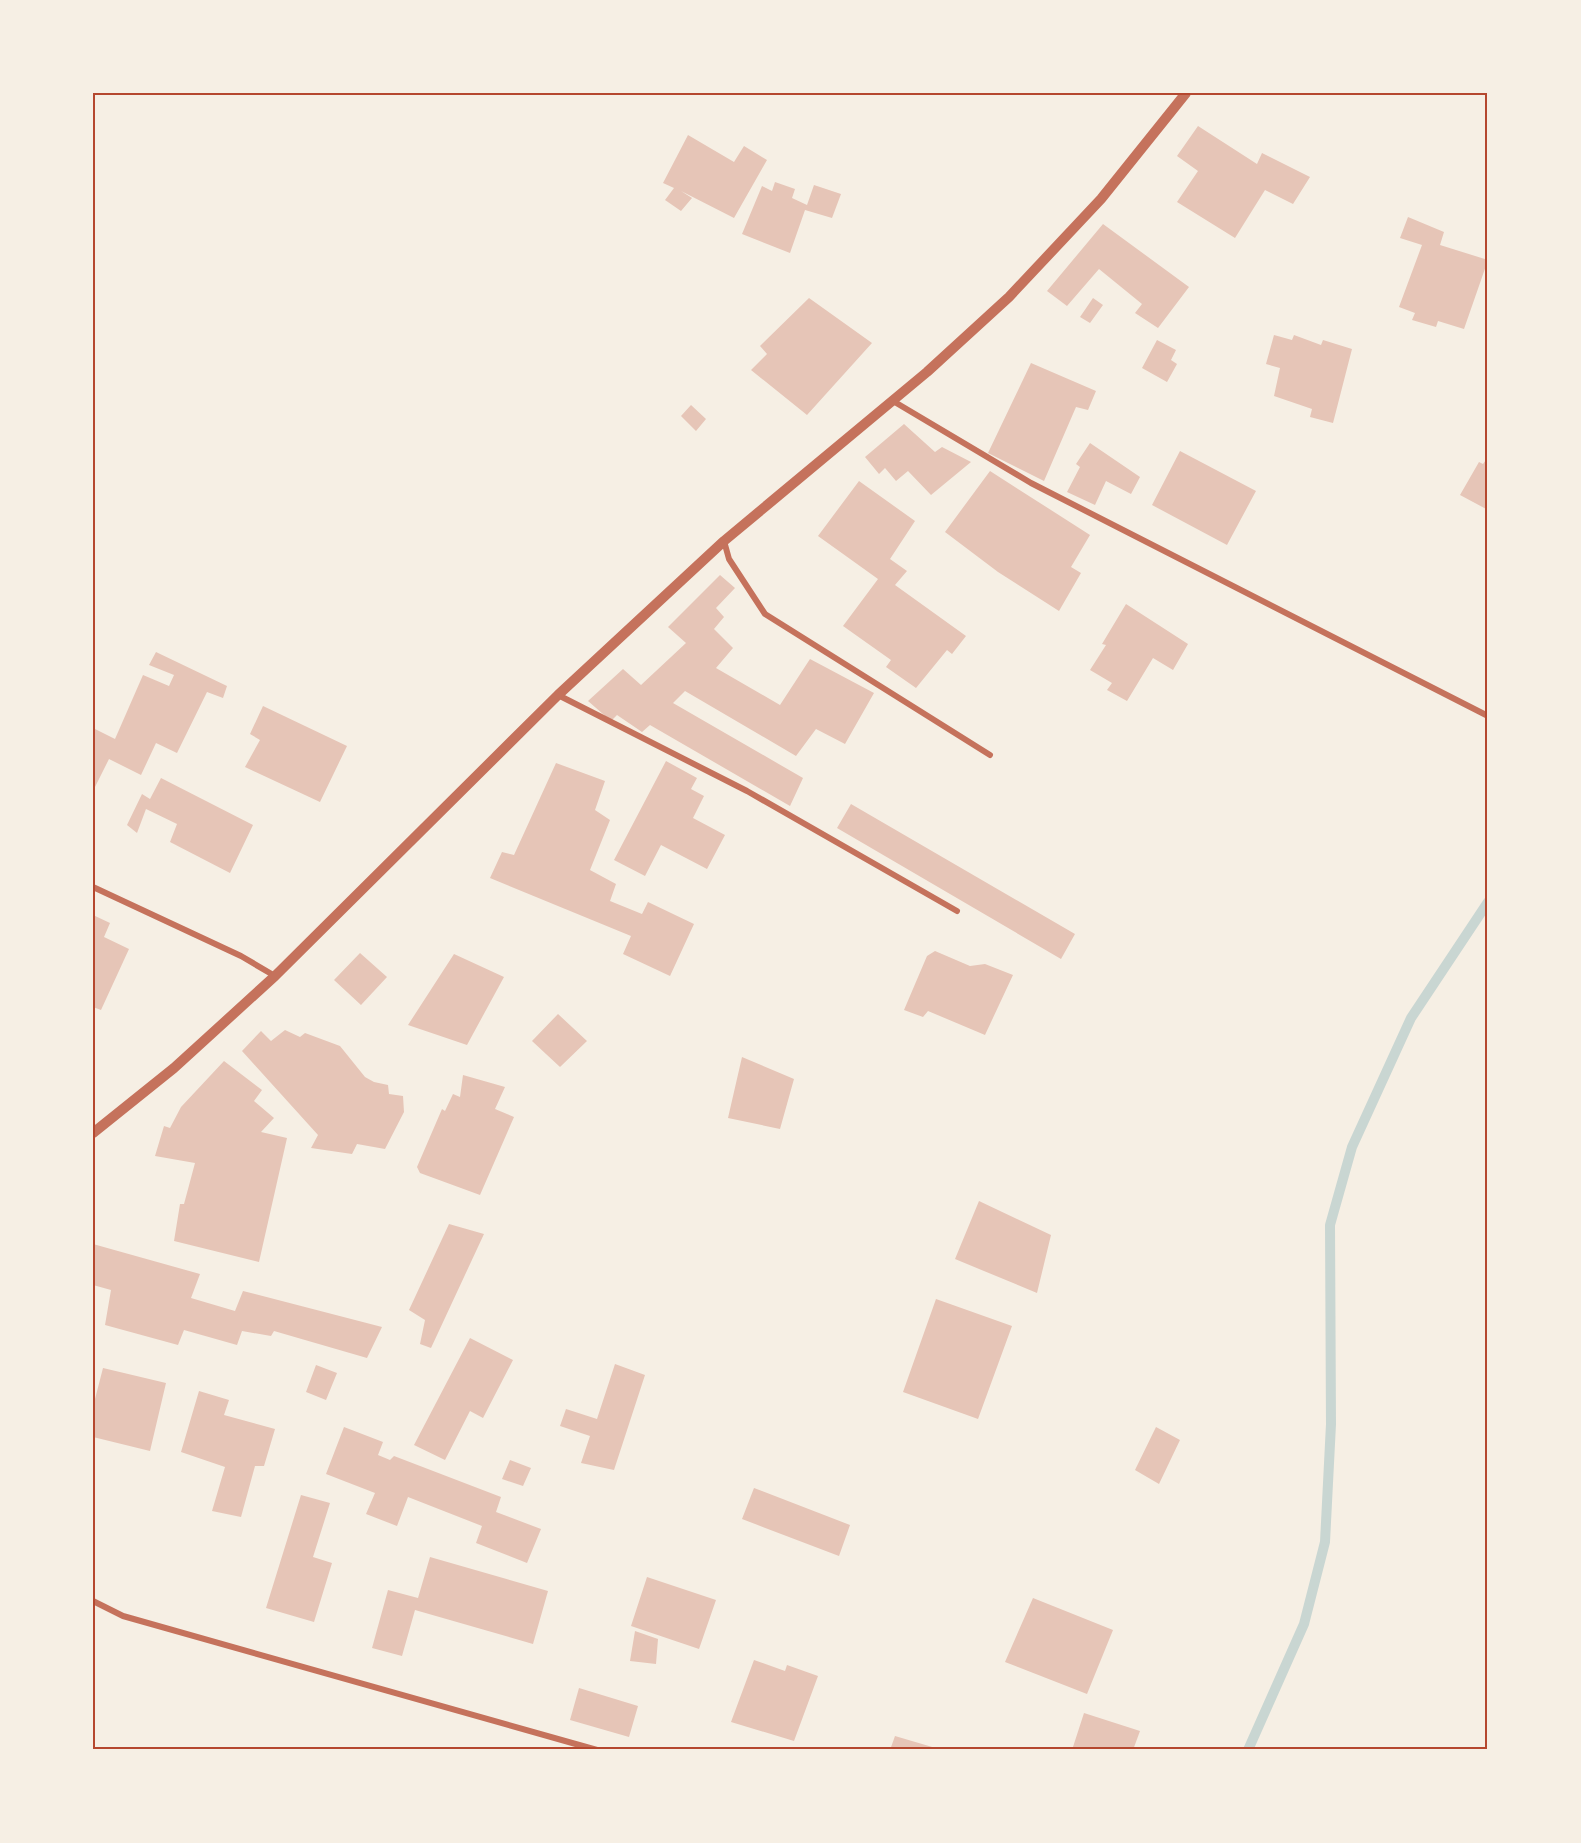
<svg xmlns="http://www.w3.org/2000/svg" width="1581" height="1843" font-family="Manrope,sans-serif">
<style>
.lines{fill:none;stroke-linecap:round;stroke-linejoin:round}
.stream{stroke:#c9d6d2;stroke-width:10}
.building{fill:#e6c5b7}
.minor{stroke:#c5725c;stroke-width:6}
.tertiary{stroke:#c5725c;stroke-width:10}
.neatline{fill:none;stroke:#b5482f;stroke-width:2}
</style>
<rect width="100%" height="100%" fill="#f6efe4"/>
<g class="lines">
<path class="stream" d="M1248,1750L1304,1624L1325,1542L1331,1424L1330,1225L1352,1147L1411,1018L1488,902"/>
</g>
<path class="building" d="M1198,126L1257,164L1262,153L1310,177L1293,204L1265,190L1235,238L1177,202L1198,171L1177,156Z
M688,135L734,162L744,146L767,160L734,218L681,191L692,198L681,211L665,200L674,188L663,183Z
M775,182L795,189L792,198L807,205L814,185L841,194L832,218L805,210L790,253L742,234L762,186L772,191Z
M1408,217L1444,232L1440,245L1488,260L1464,329L1438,321L1436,327L1412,320L1415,313L1399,307L1422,245L1400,238Z
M1103,224L1189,287L1158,328L1135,313L1142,304L1099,269L1067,306L1047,291Z
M809,298L872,343L807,415L751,370L767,354L760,346Z
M1093,298L1103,305L1090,323L1080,317Z
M1274,335L1292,340L1294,335L1321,345L1323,340L1352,349L1333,423L1310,417L1312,409L1274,396L1280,368L1266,364Z
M1157,340L1176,350L1171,360L1177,364L1167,382L1142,368Z
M1031,363L1096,391L1088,410L1076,407L1044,481L988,453Z
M691,405L706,419L696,431L681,416Z
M904,424L935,452L942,447L971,462L931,495L908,471L896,481L885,468L879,474L865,457Z
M1090,443L1140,477L1131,494L1106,481L1095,505L1067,492L1080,467L1076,464Z
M1180,451L1256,491L1227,545L1152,505Z
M1488,457V510L1460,495L1479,462L1483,464Z
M990,471L1090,535L1071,567L1081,573L1059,611L998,572L945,532Z
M859,481L915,521L890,559L907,571L895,585L966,636L952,654L947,650L916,688L886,667L891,660L843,626L878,579L818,536Z
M720,575L735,588L716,608L724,617L714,629L733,648L716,668L780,705L810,659L874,693L845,744L816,729L796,756L685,691L673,703L803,778L790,806L650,725L642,732L617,715L611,721L588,701L623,669L641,685L686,643L668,627Z
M1126,604L1188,644L1173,670L1153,658L1127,701L1107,690L1112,683L1090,670L1106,645L1102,644Z
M156,652L227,686L223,698L207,692L177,753L156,743L141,775L109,759L93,791V728L115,739L143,675L169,686L174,675L149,665Z
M263,706L347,746L320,802L245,767L260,740L250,734Z
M666,761L697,778L691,789L704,796L693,818L725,835L707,869L661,845L645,876L614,860Z
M556,763L605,781L595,810L610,820L590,870L616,884L610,901L642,914L648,902L694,924L670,976L623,954L631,936L490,878L502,852L514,855Z
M161,778L253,825L230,873L170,842L177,824L146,809L137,833L127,825L142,794L150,799Z
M851,804L1075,934L1061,959L837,828Z
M93,915L110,923L104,937L129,949L101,1010L93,1007Z
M935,951L970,966L985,964L1013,975L985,1035L928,1011L923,1017L904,1010L927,956Z
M360,953L387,977L361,1005L334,980Z
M454,954L504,977L467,1045L408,1025Z
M558,1014L587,1041L560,1067L532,1041Z
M285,1030L300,1037L305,1033L340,1046L365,1077L374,1082L388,1085L389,1094L403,1096L404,1112L385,1149L357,1144L352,1154L311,1148L318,1135L242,1051L261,1031L271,1041Z
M742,1057L794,1079L780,1129L728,1118Z
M224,1061L262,1090L254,1101L274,1118L261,1132L287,1138L259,1262L174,1241L180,1204H184L195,1163L155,1156L164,1126L170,1128L181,1107Z
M463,1075L505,1087L495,1109L514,1117L480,1195L420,1173L417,1167L442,1109L445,1111L453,1094L460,1097Z
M979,1201L1051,1235L1037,1293L955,1259Z
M449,1224L484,1234L431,1348L420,1344L425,1320L409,1310Z
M93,1244L200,1274L191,1298L235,1311L243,1291L382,1327L367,1358L274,1331L271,1336L242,1331L237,1345L184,1330L178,1345L105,1325L111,1290L93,1285Z
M936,1299L1012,1326L978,1419L903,1392Z
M470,1338L513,1360L483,1418L470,1411L445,1460L414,1445Z
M615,1364L645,1375L614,1470L581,1463L590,1436L560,1426L566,1409L597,1419Z
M316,1365L337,1373L326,1400L306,1392Z
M103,1368L166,1383L150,1451L93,1437V1399H95Z
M199,1391L229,1400L224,1415L275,1429L264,1466H255L241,1517L212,1511L225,1467L181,1452Z
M344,1427L383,1442L378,1455L390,1460L394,1456L501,1497L496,1512L541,1529L527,1563L476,1543L482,1526L408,1497L397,1526L366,1514L375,1493L326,1474Z
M1156,1427L1180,1440L1159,1484L1135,1470Z
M510,1460L531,1468L523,1486L502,1479Z
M754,1488L850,1525L839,1556L742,1519Z
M301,1495L330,1503L313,1557L332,1563L314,1622L266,1608Z
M430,1557L548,1591L533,1644L415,1610L402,1656L372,1648L388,1590L418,1598Z
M647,1577L716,1600L699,1649L631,1626Z
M1033,1598L1113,1630L1087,1694L1005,1662Z
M635,1631L658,1639L656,1664L630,1661Z
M754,1660L785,1671L787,1665L818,1676L794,1741L731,1722Z
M579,1688L638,1706L629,1737L570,1720Z
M1084,1713L1140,1731L1133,1750H1072Z
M895,1736L939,1749V1750H890Z"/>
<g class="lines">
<path class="minor" d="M893,401L1031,483L1488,716
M724,541L729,559L765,614L990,755
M558,695L747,791L957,911
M93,887L241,956L275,976
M93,1601L123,1616L597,1750"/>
<path class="tertiary" d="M93,1133L174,1068L275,976L558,695L724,541L927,372L1009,297L1101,199L1186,93"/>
</g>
<rect width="1581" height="1843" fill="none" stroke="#f6efe4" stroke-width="189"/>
<rect x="94" y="94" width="1392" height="1654" class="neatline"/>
</svg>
